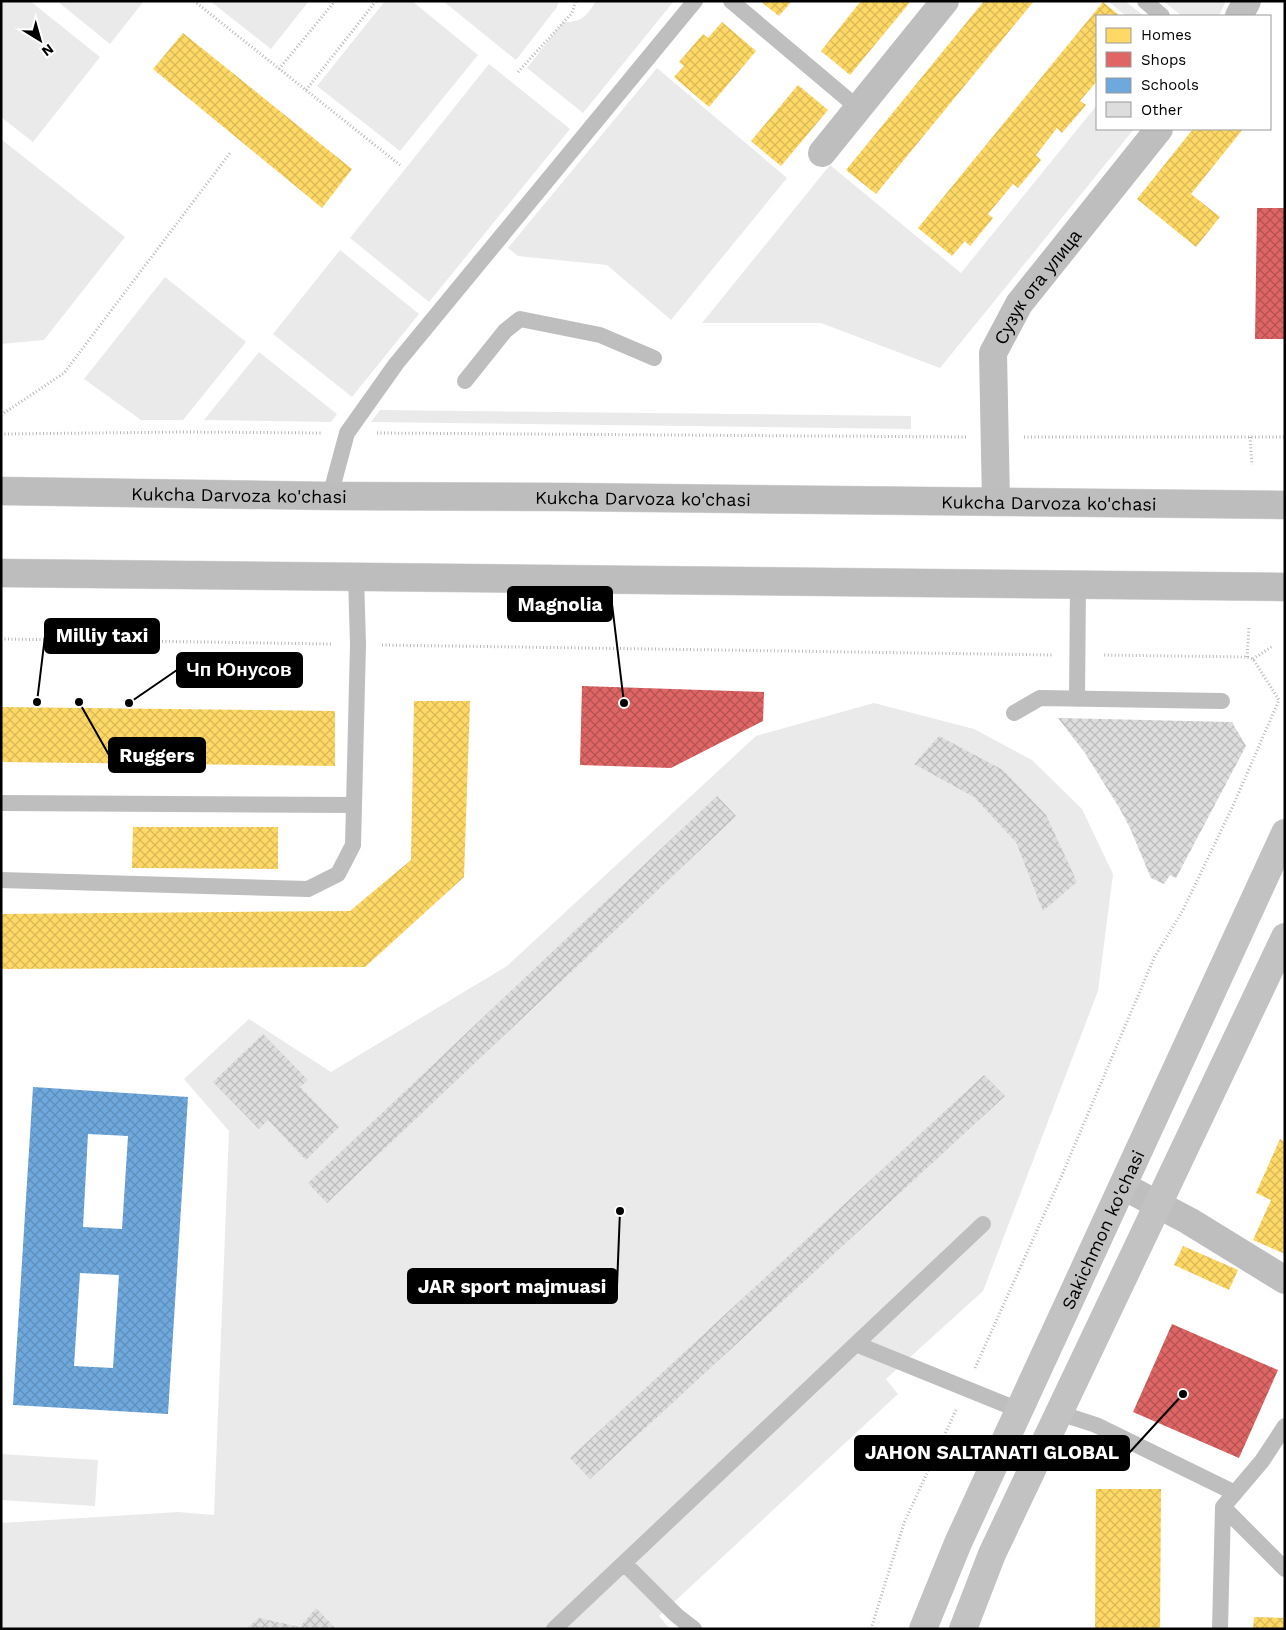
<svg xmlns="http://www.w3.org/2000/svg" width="1286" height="1630" font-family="'Work Sans',sans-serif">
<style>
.grass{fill:#eaeaea}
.homes{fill:url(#homes-cross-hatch)}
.shops{fill:url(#shops-cross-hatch)}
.schools{fill:url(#schools-cross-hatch);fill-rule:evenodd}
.building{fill:url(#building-cross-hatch)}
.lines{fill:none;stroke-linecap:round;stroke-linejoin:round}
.primary-casing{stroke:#dbdbdb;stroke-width:29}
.path{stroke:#b8b8b8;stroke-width:3;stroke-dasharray:1 2.5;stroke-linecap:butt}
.service{stroke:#bebebe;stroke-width:16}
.minor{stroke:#bebebe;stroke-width:28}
.secondary{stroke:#c2c2c2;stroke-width:28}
.primary{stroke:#bdbdbd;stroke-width:28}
.labels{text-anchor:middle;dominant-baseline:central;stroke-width:5;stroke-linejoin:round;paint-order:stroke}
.street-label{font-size:18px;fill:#000;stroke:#fff}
.leader{fill:none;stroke:#000;stroke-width:2}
.callout-dot{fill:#000;stroke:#fff;stroke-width:2}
.callout{fill:#000;stroke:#000;stroke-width:2}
.callout-label{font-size:19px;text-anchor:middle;font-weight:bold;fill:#fff}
</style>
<defs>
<pattern id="homes-cross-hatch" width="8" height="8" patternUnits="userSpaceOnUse" patternTransform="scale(1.25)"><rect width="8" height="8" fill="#ffd966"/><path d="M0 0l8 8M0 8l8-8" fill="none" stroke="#d9b857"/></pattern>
<pattern id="shops-cross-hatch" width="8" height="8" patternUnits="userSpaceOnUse" patternTransform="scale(1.25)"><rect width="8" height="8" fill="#e06666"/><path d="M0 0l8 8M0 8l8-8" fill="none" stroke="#b35252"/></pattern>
<pattern id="schools-cross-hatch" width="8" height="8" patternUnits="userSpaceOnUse" patternTransform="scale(1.25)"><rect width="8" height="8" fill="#6fa8dc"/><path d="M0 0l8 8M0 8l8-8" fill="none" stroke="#5e8fbb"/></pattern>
<pattern id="building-cross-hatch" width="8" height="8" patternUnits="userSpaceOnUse" patternTransform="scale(1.25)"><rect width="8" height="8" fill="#ddd"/><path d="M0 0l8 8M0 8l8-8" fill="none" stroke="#bcbcbc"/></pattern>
</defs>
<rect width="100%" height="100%" fill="#fff"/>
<path class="grass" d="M1,1H30L100,57L33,142L1,117Z
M57,1H144L110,44Z
M210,1H309L271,49Z
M385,1H412L478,55L400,151L317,86Z
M443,1H559L557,7L516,60Z
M596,1H674L583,113L527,68L563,22C581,23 587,16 596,1Z
M1108,1H1125L1144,16H1126Z
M1163,1H1226L1219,16H1182Z
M489,64L570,129L429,302L350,238Z
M657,68L787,178L671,320L607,265L518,256L508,248Z
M1097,105V129H1134L940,368L821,323H702L830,165L961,273Z
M1,139L125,237L44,340L1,344Z
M340,250L419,314L352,397L273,334Z
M165,277L246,342L183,420H141L84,379Z
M259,352L337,414L331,422L204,420Z
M380,410L911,416V429L371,422Z
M874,703L974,729L1032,760L1082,809L1113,874L1098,991L983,1291L886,1379L898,1394L659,1616L670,1629H1V1523L178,1512L214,1515L229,1131L184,1079L249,1019L331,1072L507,966L756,736Z
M1,1454L98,1460L95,1506L1,1500Z"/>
<path class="homes" d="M760,1H792L779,16Z
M861,1H911L850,75L821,51Z
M984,1H1034L876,194L846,170Z
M1103,2L1120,16H1097V81L1080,101L1086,105L1062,133L1057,128L1036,155L1041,160L1018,188L1013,184L988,214L993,218L970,246L965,241L952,256L918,228Z
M722,22L756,51L709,107L674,77L684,66L679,62L703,34L708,38Z
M183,33L352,169L322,208L153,69Z
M798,85L828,110L781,166L751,141Z
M1193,129H1243L1191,194L1220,217L1196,247L1137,199Z
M414,701H470L464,877L365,967L1,969V914L350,911L411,860Z
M1,707L335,711V766L1,762Z
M133,827H278V869L132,868Z
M1280,1139L1285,1142V1254L1253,1240L1271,1200L1256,1193Z
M1183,1246L1238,1270L1229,1290L1174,1265Z
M1096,1489H1161L1160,1629H1095Z
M1254,1617L1285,1618V1629H1253Z"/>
<path class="shops" d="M1257,208H1285V339H1255Z
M582,686L764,692L763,721L671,768L580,765Z
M1172,1324L1278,1370L1239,1458L1133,1412Z"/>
<path class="schools" d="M33,1087L188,1097L168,1414L13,1405ZM88,1134L128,1136L122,1229L83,1227ZM80,1273L119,1275L113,1368L74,1366Z"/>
<path class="building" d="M1058,718L1232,722L1246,746L1176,878L1170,875L1164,884L1151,878L1130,828L1120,809L1085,753Z
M939,736L1003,770L1046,815L1077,882L1043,911L1016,842L974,797L914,764Z
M717,796L736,816L327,1203L308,1183Z
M263,1034L308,1080L300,1087L339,1127L306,1160L268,1120L259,1129L213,1082Z
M984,1075L1005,1096L590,1479L570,1458Z
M316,1608L336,1629H246L259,1618L300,1627Z"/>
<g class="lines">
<defs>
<g id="primary">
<path id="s3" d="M1,491L330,496L567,497L1285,505"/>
<path d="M1,573L1285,587"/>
</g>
</defs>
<use href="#primary" class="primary-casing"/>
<path class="path" d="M194,1L400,165
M279,69L335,1
M518,72L572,13L576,1
M306,90L376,1
M1,415L64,373L230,153
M377,433L966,437
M1,434L186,432L323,433
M1024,437H1285
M1250,437L1252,465
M1,639L333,644
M382,645L1053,655
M1247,657L1249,627
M1253,659L1273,646
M975,1368L1062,1175L1154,958L1183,910L1232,808L1279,700L1253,659L1247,657L1102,655
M871,1629L904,1523L956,1410"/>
<path class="service" d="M731,1L858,108
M1145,1L1162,16
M465,381L505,331L520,319L600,335L654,358
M330,496L347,433L396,364L695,1
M1077,699L1078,584
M1014,713L1040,698L1222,701
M1,803L354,805L358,644L356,576
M1,880L308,889L338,874L353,845L354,805
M856,1344L1019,1410
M1059,1413L1096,1425L1235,1493
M1223,1507L1285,1569
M624,1563L676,1615L694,1629
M554,1629L983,1224
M1220,1629L1223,1507L1262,1461L1285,1426"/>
<g class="minor">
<path d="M1239,16L1247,1"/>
<path d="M822,153L945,1"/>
<path id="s1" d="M996,502L993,353L1019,304L1159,129"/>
<path d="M1123,1186L1189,1221L1285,1280"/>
</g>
<g class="secondary">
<path id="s2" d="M923,1629L958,1543L1285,833"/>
<path d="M963,1629L992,1554L1285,937"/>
</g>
<use href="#primary" class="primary"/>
</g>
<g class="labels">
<g class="street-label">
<text stroke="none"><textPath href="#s1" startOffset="229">Сузук ота улица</textPath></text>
<text stroke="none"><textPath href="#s3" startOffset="238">Kukcha Darvoza ko'chasi</textPath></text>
<text stroke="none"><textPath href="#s3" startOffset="642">Kukcha Darvoza ko'chasi</textPath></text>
<text stroke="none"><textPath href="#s3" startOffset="1048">Kukcha Darvoza ko'chasi</textPath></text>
<text stroke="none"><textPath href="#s2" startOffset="438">Sakichmon ko'chasi</textPath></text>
</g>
</g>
<path class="leader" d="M624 703L612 604M37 702L45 636M129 703L177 670M79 702L109 755M620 1211L617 1286M1183 1394L1129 1453"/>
<g class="callout-dot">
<circle cx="624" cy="703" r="5"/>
<circle cx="37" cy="702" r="5"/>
<circle cx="129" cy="703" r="5"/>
<circle cx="79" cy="702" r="5"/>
<circle cx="620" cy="1211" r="5"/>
<circle cx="1183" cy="1394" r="5"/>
</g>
<g class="callout">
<rect x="508" y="587" width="104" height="34" rx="5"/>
<rect x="45" y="619" width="114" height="34" rx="5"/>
<rect x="177" y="653" width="125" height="34" rx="5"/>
<rect x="109" y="738" width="96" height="34" rx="5"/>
<rect x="408" y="1269" width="209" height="34" rx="5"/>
<rect x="855" y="1436" width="274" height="34" rx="5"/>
</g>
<g class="callout-label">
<text x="560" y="611">Magnolia</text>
<text x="102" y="642">Milliy taxi</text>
<text x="239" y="676">Чп Юнусов</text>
<text x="157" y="762">Ruggers</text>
<text x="512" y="1293">JAR sport majmuasi</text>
<text x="992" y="1459">JAHON SALTANATI GLOBAL</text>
</g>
<rect width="1286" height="1630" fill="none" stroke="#000000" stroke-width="5"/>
<rect x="1096" y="15" width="175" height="115" fill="#ffffff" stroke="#999999"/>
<rect x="1106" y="28" width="25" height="15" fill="#ffd966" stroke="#999999"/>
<text x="1141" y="40" font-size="15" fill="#000000">Homes</text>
<rect x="1106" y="52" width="25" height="15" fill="#e06666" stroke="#999999"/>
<text x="1141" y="65" font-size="15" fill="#000000">Shops</text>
<rect x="1106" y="78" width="25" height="15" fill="#6fa8dc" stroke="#999999"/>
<text x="1141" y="90" font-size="15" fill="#000000">Schools</text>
<rect x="1106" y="102" width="25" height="15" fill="#dddddd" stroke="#999999"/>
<text x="1141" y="115" font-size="15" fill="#000000">Other</text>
<g transform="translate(40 40) rotate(143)" stroke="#ffffff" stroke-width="4" paint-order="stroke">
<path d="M0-4L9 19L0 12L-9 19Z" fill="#000000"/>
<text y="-8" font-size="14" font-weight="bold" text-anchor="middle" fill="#000000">N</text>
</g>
</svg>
